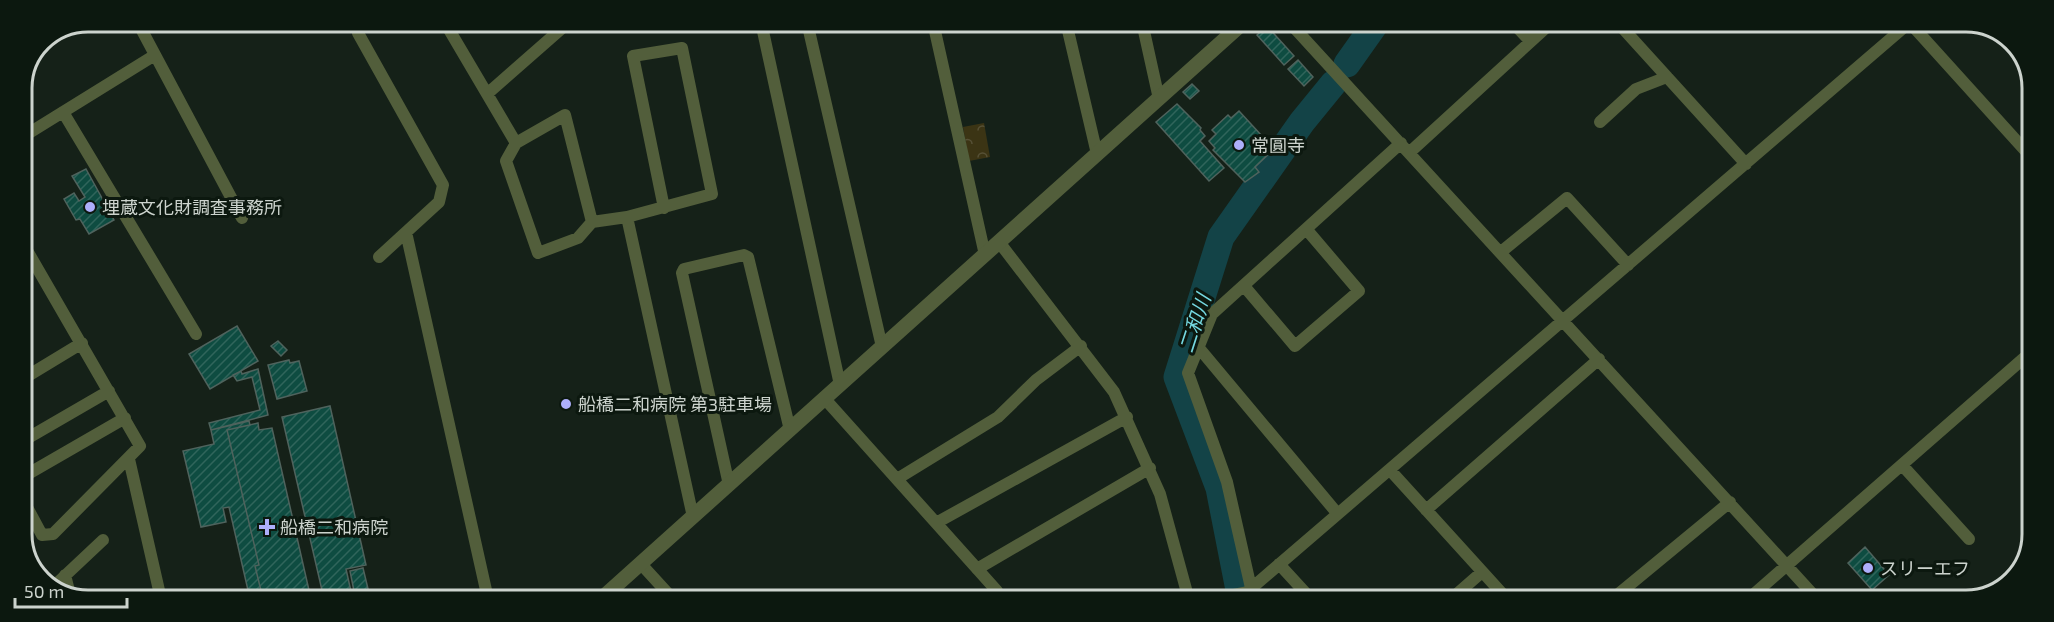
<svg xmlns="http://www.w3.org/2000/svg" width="2054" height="622" font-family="'Exo 2','Noto Sans JP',sans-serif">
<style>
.park{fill:url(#park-crowns)}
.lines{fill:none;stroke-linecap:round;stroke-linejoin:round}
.river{stroke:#134347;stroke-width:27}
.building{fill:url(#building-hatch);stroke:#4f635d;stroke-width:1.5}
.minor{stroke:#525e3b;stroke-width:12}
.tertiary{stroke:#525e3b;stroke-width:15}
.poi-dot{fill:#adaffb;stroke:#0c180f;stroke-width:2}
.labels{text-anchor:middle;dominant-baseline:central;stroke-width:6;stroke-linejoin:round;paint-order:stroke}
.poi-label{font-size:18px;fill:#ccd3cd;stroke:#0c180f;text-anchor:start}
.water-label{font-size:20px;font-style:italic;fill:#75d8e1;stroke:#0c180f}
.rim{fill:none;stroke:#ccd3cd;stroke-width:3}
</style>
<defs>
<pattern id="park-crowns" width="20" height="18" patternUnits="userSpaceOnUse" patternTransform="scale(1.5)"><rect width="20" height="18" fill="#3b3414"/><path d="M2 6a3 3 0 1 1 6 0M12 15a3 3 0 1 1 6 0" fill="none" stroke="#565035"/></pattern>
<pattern id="building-hatch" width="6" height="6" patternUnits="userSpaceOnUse" patternTransform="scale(1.5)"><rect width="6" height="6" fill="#0e4c41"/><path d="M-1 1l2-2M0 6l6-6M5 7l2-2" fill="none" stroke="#30655b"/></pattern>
</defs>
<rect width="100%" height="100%" fill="#152118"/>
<path class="park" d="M984,123L990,157L969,161L963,127Z"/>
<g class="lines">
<path class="river" d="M1347,64L1376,23
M1239,590L1219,488L1177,377L1221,237L1302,122L1333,84"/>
</g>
<path class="building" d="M1267,26L1294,56L1284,65L1257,35Z
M1298,60L1313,77L1304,86L1288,69Z
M1192,84L1199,91L1190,99L1183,92Z
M1177,104L1201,128L1200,130L1205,136L1200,141L1224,168L1209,181L1156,122Z
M1239,111L1274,149L1255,167L1259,172L1245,182L1213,150L1215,148L1209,141L1216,134L1212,130L1228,115L1231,118Z
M86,169L114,220L89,234L80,219L76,220L64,199L74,193L79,201L85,197L72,176Z
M237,326L258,361L210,389L189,354Z
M278,341L287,350L281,356L271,346Z
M289,360L290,363L299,361L307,391L277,399L268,365Z
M258,369L268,415L211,430L209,423L260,410L252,377L237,381L233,375L241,371L242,374Z
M330,406L366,565L346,569L352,596L339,599H324L282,417Z
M249,421L250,425L227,430L259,565L255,566L263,599H250L229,507L223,508L226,522L201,527L183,451L214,444L211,430Z
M258,423L259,430L272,428L311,599H263L255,566L259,565L227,430Z
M1865,547L1889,575L1872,590L1848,563Z
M363,568L369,593L355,596L350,571Z"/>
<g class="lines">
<path class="minor" d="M137,21L242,218
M363,21L358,27V33L443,185L439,202L379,257
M444,21L516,143
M761,22L840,385
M807,22L882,347
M933,22L985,255
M1066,22L1097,154
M1142,22L1159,99
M1289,22L1819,601
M1513,23L1530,41
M1618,23L1746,164
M1910,23L2032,158
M487,94L569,22
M63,112L196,334
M1600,122L1636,89L1667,77
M21,138L155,55
M1410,152L1551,23
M664,208L633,56L682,48L712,194L627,217L693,517
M592,222L565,115L516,143L506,161L538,253L578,238L592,222L627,217
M406,232L488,599
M21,240L140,446L53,534L42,535L21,496
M999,242L1114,392L1160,494L1189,600
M1501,252L1567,198L1628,265
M1244,286L1295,346L1359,291L1307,230
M1199,348L1337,513
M21,380L82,343
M825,399L997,591
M21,442L109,391
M129,459L161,599
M1902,465L1969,539
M1390,470L1508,600
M21,478L125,418
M897,479L998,417L1036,380L1081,346
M729,485L682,273L684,269L744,255L748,257L790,430
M1426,510L1599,359
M936,523L1127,417
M641,564L673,599
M1279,564L1312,600
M977,569L1150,468
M65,575L71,599
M53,587L103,540
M1251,588L1227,482L1188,373L1212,314L1401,143
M1209,600L1247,592L1909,23
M1450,600L1482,572
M1610,601L1730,502
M1746,601L2032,351"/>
<path class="tertiary" d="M601,599L1244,22"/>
</g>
<g class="poi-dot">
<circle cx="1239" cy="145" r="6"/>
<circle cx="90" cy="207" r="6"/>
<circle cx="566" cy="404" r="6"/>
<path d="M264 518h6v6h6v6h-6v6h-6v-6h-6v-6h6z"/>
<circle cx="1868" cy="568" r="6"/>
</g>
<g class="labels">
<g class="poi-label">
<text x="1251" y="145">常圓寺</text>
<text x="102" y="207">埋蔵文化財調査事務所</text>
<text x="578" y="404">船橋二和病院 第3駐車場</text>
<text x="280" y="527">船橋二和病院</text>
<text x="1880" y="568">スリーエフ</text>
</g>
<g class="water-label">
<text transform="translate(1194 323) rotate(-72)">二和川</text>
</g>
</g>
<path d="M0 0H2054V622H0ZM88 32H1966A56 56 0 0 1 2022 88V534A56 56 0 0 1 1966 590H88A56 56 0 0 1 32 534V88A56 56 0 0 1 88 32Z" fill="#0c180f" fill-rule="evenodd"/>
<path class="rim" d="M88 32H1966A56 56 0 0 1 2022 88V534A56 56 0 0 1 1966 590H88A56 56 0 0 1 32 534V88A56 56 0 0 1 88 32Z"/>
<path d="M15 598v9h112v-9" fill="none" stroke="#ccd3cd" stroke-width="3"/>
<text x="24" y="598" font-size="18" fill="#ccd3cd" stroke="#0c180f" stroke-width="4.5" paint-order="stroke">50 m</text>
</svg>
